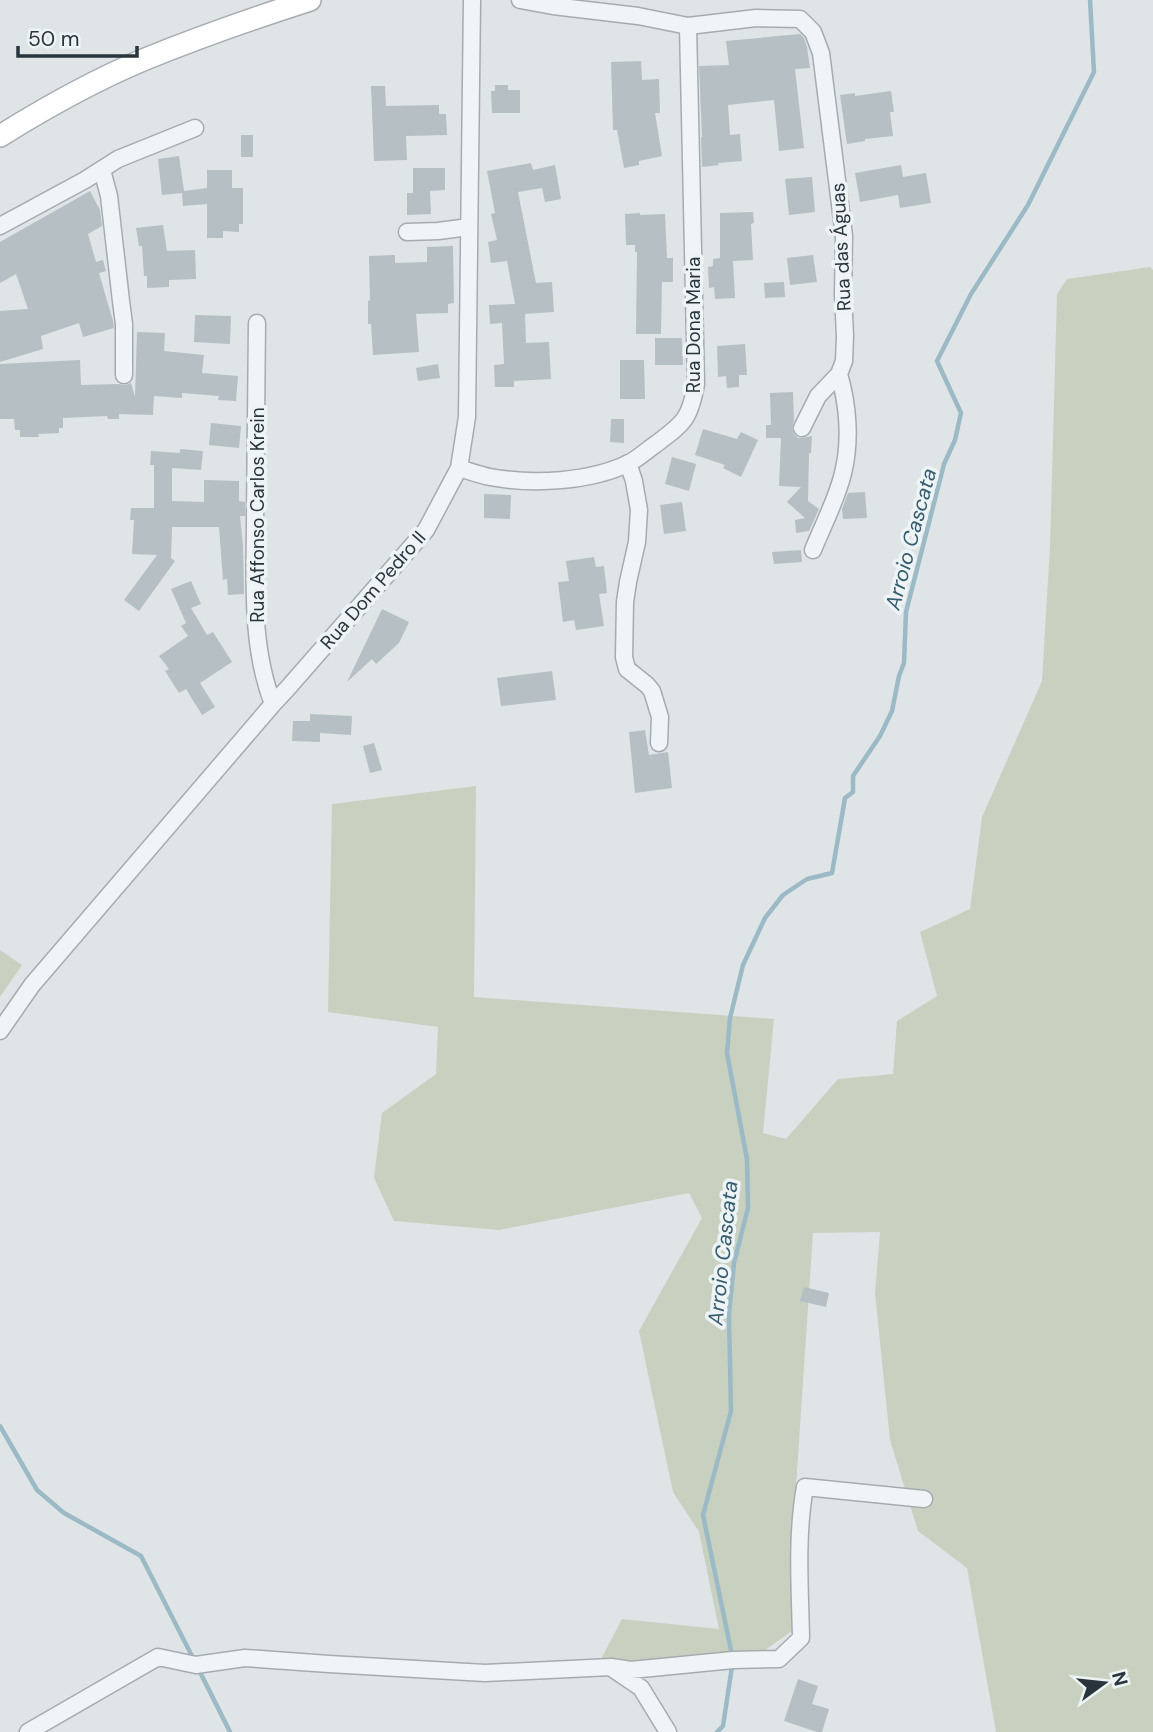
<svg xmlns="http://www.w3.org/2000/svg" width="1153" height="1732" font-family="'DM Sans',sans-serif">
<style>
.green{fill:#c8d1c0}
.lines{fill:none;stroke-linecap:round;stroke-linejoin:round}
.stream{stroke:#9cbac5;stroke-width:4.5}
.building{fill:#b6bfc4}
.street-casing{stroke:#a5acb1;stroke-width:19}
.secondary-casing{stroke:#a5acb1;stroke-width:24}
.street{stroke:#f1f4f6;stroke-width:16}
.secondary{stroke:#fff;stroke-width:21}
.labels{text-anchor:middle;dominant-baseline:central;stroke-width:7;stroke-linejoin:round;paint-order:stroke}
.street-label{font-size:19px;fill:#29353d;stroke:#eef3f5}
.water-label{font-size:21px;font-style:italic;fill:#355d6f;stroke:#eef3f5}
</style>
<rect width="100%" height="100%" fill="#dfe4e7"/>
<path class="green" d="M1150,267L1153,270V1732H996L967,1568L918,1531L890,1440L875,1293L880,1232L813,1233L796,1486L792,1631L761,1653L599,1663L622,1619L719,1629L699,1532L673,1492L639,1331L702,1218L689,1193L499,1230L394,1221L374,1178L382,1113L436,1074L438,1027L328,1012L332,804L476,786L474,997L774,1019L763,1133L786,1139L838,1079L893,1074L897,1021L937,996L920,932L970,909L982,817L1042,681L1050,547L1057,294L1067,279Z
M0,950L22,965L0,997Z"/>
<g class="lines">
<path class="stream" d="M0,1426L37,1490L64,1513L141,1556L194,1660
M198,1668L230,1732
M717,1732L723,1726L733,1660L703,1515L731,1411L729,1314L734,1263L748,1208L747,1159L727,1053L730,1018L743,965L765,918L783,895L807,879L832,873L845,798L853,792V776L880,736L892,711L899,676L904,663L906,612L944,464L955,440L961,413L937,361L971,294L1028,205L1094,72L1090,0"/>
</g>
<path class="building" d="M800,34L804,38L807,47L810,68L795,69L804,148L779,151L774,100L728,105L730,135L740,134L742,161L718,163L719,165L702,167L701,137H702L699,66L729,65L726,41Z
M641,61L642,80L659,79L660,113H655L662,156L639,161V165L624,168L617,130H613L611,62Z
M495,85H508V90H520V113H492L491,91H495Z
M371,86H385L386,106L439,105V114H446L447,135L406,136L407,160L374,161Z
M891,91L894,112H890L893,136L865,139V141L847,144L840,95L855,93V96Z
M241,135H253V157H241Z
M179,156L184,191L207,188V170H232V188H243V224H239V232L223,231V238H207V204L183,206L182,193L162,195L158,159Z
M531,163L533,170L555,165L561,199L545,202L542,188L518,192L536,283L552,282L554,312L525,314L526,343L549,342L551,379L514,381V387H495L494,365L504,364L502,323L490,324L489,305L515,304L507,261L491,263L488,242L497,240L491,214L495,213L487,171Z
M901,165L903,177L926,173L931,203L900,208L898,195L860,202L855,173Z
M413,168H445V190L430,191L431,214L407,215V193H413Z
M812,177L815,212L789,215L785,179Z
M90,191L100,210L102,226L88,234L96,262L103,260L106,271L99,273L113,321L114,328L83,337L79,323L41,336L43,349L0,362V311L28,309L16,274L0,283V242Z
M753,212L754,223L751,224L753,260L733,261L735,298L715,299L714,287L709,288L708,267L713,266V259L720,258V213Z
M640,213V215L665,214L667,258H673V282H662L661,334H636L637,252H635V245H626L625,214Z
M163,225L167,251L195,250L196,279L169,280V287L147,288V276H144L142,246H139L136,228Z
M453,246L454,303L448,304V313L416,314L419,352L373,355L371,324H368V301L370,300L369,256L395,255V263L427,262V247Z
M813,255L817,282L790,285L787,258Z
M784,282L785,297L765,298L764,283Z
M195,315L231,316L230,344L194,342Z
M137,332L165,333L164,351L204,355L202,373L238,376L236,401L218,400L219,396L182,393V398L154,396L153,415L119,414V419H108L107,416L63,418V428H59V433L38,434L39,437H20V430H15L14,419H0V364L80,360L81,385L118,384L125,385L131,383L135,397Z
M655,338H682L683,365H655Z
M745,344L747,375H739V387L727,388L726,376L718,377L717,346Z
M620,360H644L645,399H620Z
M438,364L440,378L418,381L416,368Z
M793,392L794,420L792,429L794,434L798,438H803L812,436L811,453H809L808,501L819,509L809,531L796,533L795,520L805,518L787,502L801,487L779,486L781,438H766V425H771L770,393Z
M611,419H624V443L610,442Z
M211,423L241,426L239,448L209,445Z
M703,429L737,439L741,432L758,440L741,477L723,468L725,465L695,455Z
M180,449L203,451L201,470L172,468V501L204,502V480L239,481V501L245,502V516H240L243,546L244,594L228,595L227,579L223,580L219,527H172L171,558L175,561L139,611L124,600L157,555L132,554L134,520H130L131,508H154V465H150L151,451L180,453Z
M672,457L696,464L689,491L665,484Z
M865,492L867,518L843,519L842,509L848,493Z
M484,494L511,495L510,519L484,518Z
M682,502L686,531L664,534L660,505Z
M801,550L802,562L774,564L772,552Z
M594,557L596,567L604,566L607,593L599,594L604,626L576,630L574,620L563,622L558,582L569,581L566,561Z
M191,581L201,604L191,608L207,635L213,632L232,662L200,683L215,707L202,715L186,689L179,693L165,671L169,669L159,656L188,636L181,626L186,623L171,589Z
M382,609L409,622L399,643L376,664L372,659L347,682Z
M552,671L556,700L501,706L497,678Z
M310,714L352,716L351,735L320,733V742L292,741L293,721H310Z
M645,730L649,755L668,752L672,788L635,793L629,732Z
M374,743L382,770L370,773L363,746Z
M804,1287L829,1293L826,1307L800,1301Z
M798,1679L818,1686L812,1704L829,1709L822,1732H817L784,1721Z"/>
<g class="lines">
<defs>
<path id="street" d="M520,0L553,6L638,16L688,26L756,18L800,19L813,32L821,53L844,236L843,295L845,336L844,361L839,374L818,396L802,428
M102,170L109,196L121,301L124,324V375
M0,226L85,180L118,159L195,128
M407,232L438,231L469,227
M257,323C256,388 256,453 255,517C255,579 250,645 273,704
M628,463L634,481L639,510L637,542L628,582L625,602L624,657L627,669L647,685L652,691L660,717L659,743
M459,468C469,471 480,475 490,477C533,485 590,482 629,463C639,458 647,450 656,444C684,423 690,419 696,384L688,26
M813,550C823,525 837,499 843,473C851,441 848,405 839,374
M0,1031L32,985L273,704L287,689L426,530L459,468L467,417L472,0
M613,1669L641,1688L668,1732
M28,1732L158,1657L196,1665L245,1658L329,1664L485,1673L611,1667L631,1670L733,1660L779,1659L801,1638C800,1588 796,1537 805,1487L924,1499"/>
<path id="secondary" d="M0,136C45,108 93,81 143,60C197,38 254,18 310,0"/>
</defs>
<use href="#street" class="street-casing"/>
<use href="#secondary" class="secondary-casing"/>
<use href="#street" class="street"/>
<use href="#secondary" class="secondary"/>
</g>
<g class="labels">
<g class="street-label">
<text transform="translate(841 247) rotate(-93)">Rua das Águas</text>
<text transform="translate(693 325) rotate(-90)">Rua Dona Maria</text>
<text transform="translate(257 515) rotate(-90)">Rua Affonso Carlos Krein</text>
<text transform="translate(373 590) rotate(-49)">Rua Dom Pedro II</text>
</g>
<g class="water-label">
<text transform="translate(911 539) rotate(-75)">Arroio Cascata</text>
<text transform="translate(723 1253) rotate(-84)">Arroio Cascata</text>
</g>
</g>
<g transform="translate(1104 1683) rotate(75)" stroke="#eef3f5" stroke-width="5" paint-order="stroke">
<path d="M0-5L12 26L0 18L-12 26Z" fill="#29353d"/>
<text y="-10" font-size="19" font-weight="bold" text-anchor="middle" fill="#29353d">N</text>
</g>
<path d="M18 46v10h119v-10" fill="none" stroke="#29353d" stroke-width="3.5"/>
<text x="28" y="46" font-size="21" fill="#29353d" stroke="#eef3f5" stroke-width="5" paint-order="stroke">50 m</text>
</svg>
